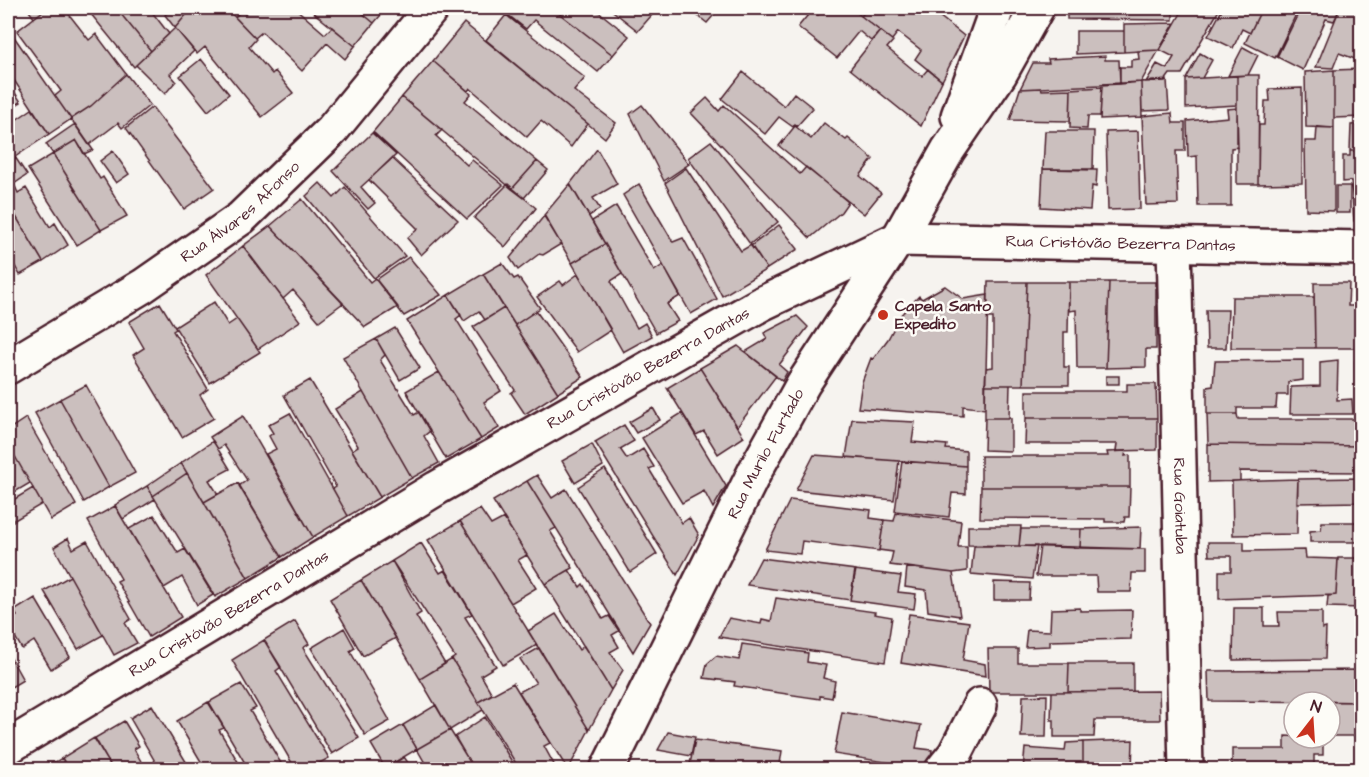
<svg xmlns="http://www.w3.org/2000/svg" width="1369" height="777" font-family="'Architects Daughter',sans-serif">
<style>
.building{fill:#cbbfbe;stroke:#4a1f2b;stroke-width:1.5}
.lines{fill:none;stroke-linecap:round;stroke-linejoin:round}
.street-casing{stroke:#4a1f2b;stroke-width:38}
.street{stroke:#fdfcf7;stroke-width:33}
.poi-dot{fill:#c8321e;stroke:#fdfcf7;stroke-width:2}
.labels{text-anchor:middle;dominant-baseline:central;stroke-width:5;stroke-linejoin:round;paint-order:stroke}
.street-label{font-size:16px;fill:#4a1f2b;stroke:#fdfcf7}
.poi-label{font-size:16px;font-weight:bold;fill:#4a1f2b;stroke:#fdfcf7;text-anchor:start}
</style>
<rect width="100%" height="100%" fill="#f6f3ef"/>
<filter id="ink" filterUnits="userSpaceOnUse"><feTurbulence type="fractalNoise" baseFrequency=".0167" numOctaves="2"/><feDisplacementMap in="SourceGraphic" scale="12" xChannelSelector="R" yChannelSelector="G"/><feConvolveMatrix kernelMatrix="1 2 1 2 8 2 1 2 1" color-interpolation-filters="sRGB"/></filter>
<g filter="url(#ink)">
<path class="building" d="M27,8H47L34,18Z
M47,8H64L89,40L96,34L126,74L91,106L71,119L55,96L61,91L17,31Z
M86,8H116L151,51L134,67Z
M116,8H149L169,34L151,51Z
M171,8H192L175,28L165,15Z
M192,8H226L256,39L249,47L272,74L275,71L293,93L262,117L205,47L197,54L175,28Z
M250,8H295L325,34L332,27L355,46L345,59L327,43L302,71L262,32L255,38L235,17L242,10L245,14Z
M308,8H356L374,23L355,46Z
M356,8H387L374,23Z
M499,8H552L613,55L598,72L534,20L526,29Z
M552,8H594L629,36L613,55Z
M609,8H658L638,31Z
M688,8H720L707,23Z
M824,8H851L880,31L871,41L859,31L837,58L798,27L812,10L818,15Z
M869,8L879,12L882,8H929L964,36L942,81L915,59L921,50L898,32L892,40L861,16Z
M1063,8H1173V20L1067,19V11H1061Z
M1184,8H1223L1221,11L1219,10L1182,74H1170L1165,81L1146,82L1157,64L1167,69L1174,57L1160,50Z
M1223,8H1262L1250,33L1242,29L1233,48L1208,36Z
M1262,8H1299L1275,58L1245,43Z
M1301,8H1340L1334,21L1326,19L1303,70L1277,57Z
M1340,8L1362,11V41L1355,59L1339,53L1333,68L1316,67Z
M506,15L585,78L574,91L616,123L605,138L486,40Z
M464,23L588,124L571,147L541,121L527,137L470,88L468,91L433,61Z
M1175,23L1159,50L1124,52V24Z
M8,28L71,119L49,134L8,71Z
M175,28L194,51L170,74L176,81L165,94L136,65Z
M880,31L893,41L887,48L916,72L922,76L928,69L942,81L921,126L850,69Z
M1076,31H1124V52L1076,54Z
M1243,47L1258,55L1248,75L1228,76Z
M1159,50L1141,82L1120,84V67H1131V60L1139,59L1138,51Z
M1200,53L1212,60L1202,78L1186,79Z
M1105,56V60H1119L1120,84L1020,89L1033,63H1049L1048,59Z
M201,59L229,94L208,111L180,76Z
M433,61L471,94L465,101L537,161L512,189L402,97Z
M1361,69L1362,117L1334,118V70Z
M1334,70V128L1306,127L1305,72Z
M743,72L784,106L794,93L813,108L797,126L795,124L793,127L779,117L765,134L722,99Z
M126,74L150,105L122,128L118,123L89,145L71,119L91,106Z
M1248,75H1259L1258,184H1237V76Z
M1237,76V105L1186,108V79Z
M1167,80L1169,110L1142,111L1141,82Z
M8,82L21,102L8,110Z
M1141,82L1142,117L1100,119L1102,84Z
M1102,87L1100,116H1088L1087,129L1070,128L1071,89Z
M1041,88L1042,90L1071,89L1070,121L1010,120L1020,89Z
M1302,88V183L1258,184L1259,125H1264L1265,101H1270L1269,89Z
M402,97L442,130L436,136L467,165L472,160L503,185L467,219L373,132Z
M707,98L719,111L724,105L800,174L806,167L848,202L841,212L810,238L691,113Z
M642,105L689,164L664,181L630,114Z
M152,107L214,188L184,209L126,128Z
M1237,108L1238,147L1231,148V206H1198L1197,156L1188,157L1187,121L1228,117L1227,109Z
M32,109L49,134L15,157L8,144V121L10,124Z
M1172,113L1173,123H1185V151H1176L1178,204L1146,205L1142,116Z
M824,123L846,140L848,138L873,159L860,176L881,193L864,214L779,146L795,126L811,139Z
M75,124L93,150L84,154L76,140L53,154L46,144Z
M1362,124V151H1350L1351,125Z
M1317,127L1334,128V211L1306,210L1305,141H1316Z
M1045,131H1094L1093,169H1043Z
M1138,131L1140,209L1108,210L1106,132Z
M372,133L396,155L361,187L375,203L368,209L333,171Z
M76,140L100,179L103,177L127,216L101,230L53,154Z
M711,141L778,222L750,244L688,158Z
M597,149L617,184L593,198L600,209L589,216L570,184Z
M113,151L129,174L116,183L100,161Z
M1350,151H1362V221H1354L1351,181L1343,182V156H1350Z
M53,154L101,230L77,245L28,169Z
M15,157L27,175L14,184L18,193L26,188L50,227L55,223L68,245L43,262L8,203V163Z
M392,158L458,220L421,255L407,238L418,229L369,180Z
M537,161L548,170L524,198L512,189Z
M686,168L741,251L751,245L767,269L722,296L665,183Z
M1043,169L1097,170L1096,187L1092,186L1090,210L1041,207Z
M320,183L334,198L345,187L405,256L374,278L306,196Z
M508,184L536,208L505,247L474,218Z
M570,184L605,244L572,263L544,215Z
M639,184L673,242L683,238L717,299L691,314L623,195Z
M1336,186H1350V213H1336Z
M302,199L370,282L375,278L398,307L365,327L270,226Z
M8,203L43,262L20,275L8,254Z
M616,206L654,271L663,265L680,296L667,304L678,321L656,333L592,221Z
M544,216L561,244L543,255L539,254L518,270L510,258Z
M779,225L798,249L767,269L751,246Z
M270,226L343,303L319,321L293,290L283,299L243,246Z
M605,244L622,274L611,281L637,328L645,323L652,336L623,352L572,263Z
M243,246L300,321L258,349L206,275Z
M409,257L441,295L404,316L376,280Z
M502,263L514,279L518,277L540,308L515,325L483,274Z
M483,274L504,308L485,320L479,311L464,321L448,295Z
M578,274L611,330L577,352L537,297L560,281L563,285Z
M988,282H1027L1023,385H985L986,368L993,367V318H987Z
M1027,282H1069L1068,332H1064V367H1069V385H1023Z
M1069,282H1109L1106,368H1077L1076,310L1069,311Z
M1109,282H1156V349H1146V367L1106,368Z
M1314,283H1349L1348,306H1362V348H1315Z
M945,286L963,299L988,295L985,409L963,406V416L858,408L862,382L871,358L873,359L888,339L896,324L894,322L919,296L922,299Z
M448,295L461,315L456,319L501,391L484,402L499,428L481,439L407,321Z
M1232,297H1314L1315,348H1231Z
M214,302L228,325L237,319L260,352L210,383L175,327Z
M160,303L176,329L173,331L208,389L200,395L214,418L182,437L133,355L144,348L129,322Z
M504,308L558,393L525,414L511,393L515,390L473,327Z
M1206,310H1228L1226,348H1207Z
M536,311L583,377L558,393L515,325Z
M797,316L808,327L779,365L787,372L782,381L745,352L767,339L764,333Z
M395,328L420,368L400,380L376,339Z
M376,339L385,355L380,360L414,415L419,412L430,431L424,436L439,463L412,478L343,357Z
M738,346L776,376L737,427L700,368Z
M1303,360V380L1288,382V395H1277L1276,408H1237V414H1207V387L1213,386L1215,361Z
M1338,360L1337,400L1352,399L1353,414H1290L1291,387L1320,386V362Z
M1355,361H1362V409H1356Z
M700,368L744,437L718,454L704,431L696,435L667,388Z
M439,372L481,439L446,459L406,391Z
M1106,376H1119V384H1106Z
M310,380L380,497L348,516L333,489L336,487L284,395Z
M1127,384H1156L1157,418H1026V391H1127Z
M86,385L135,473L109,487L60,399Z
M985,385H1010L1009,418H985Z
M363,392L412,478L380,497L352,450L358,446L335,409Z
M60,399L109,487L84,502L35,413Z
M653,408L660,420L636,433L629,422Z
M290,413L348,516L313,537L266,454L276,449L269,436L273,433L268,425Z
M682,413L726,486L713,508L704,491L682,503L642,438Z
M1207,414H1237L1238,419H1362V446L1208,444Z
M243,416L313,537L282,557L239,486L247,480L224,445L218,449L210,437Z
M26,418L76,505L51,520L8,444V430Z
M985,418H1011V451L984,450Z
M1026,418H1157V450L1116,451L1117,444H1025Z
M852,419L915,422L912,442L947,445L946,449L966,451V466L846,457Z
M624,425L634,441L620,449L627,459L643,449L654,467L649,469L682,523L689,518L699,535L677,575L595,442Z
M213,441L230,469L209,480L218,494L204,502L181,463Z
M8,444L30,483L8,496Z
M592,444L603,466L575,483L562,461Z
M1208,444L1362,446V472L1240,471V481L1208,482Z
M1126,451L1125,456L1130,455V487H981V456H1108L1107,452Z
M814,455L899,461L894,500L796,490Z
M902,461L966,466V494L952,493L949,517L895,511Z
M181,463L187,473L153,496L147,486Z
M605,469L657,554L630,572L578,487Z
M187,473L248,578L215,597L153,496Z
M537,475L552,498L566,489L650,623L633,652L527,481Z
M1362,478V502L1297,503L1298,479Z
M1298,479L1297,534L1233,535L1232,481Z
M527,481L556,528L550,531L573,568L545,584L493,501Z
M238,483L282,557L248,578L204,502Z
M147,486L155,499L123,519L115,505Z
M981,487H1130L1129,517H1125L1124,522H1105V519L980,518Z
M33,488L42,504L13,521L8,513V503Z
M790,500L871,510L870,518L884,520L879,551L802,541L800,554L765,550Z
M115,506L181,617L149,637L117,581L121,579L88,521Z
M480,509L491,525L504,518L527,555L518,560L536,588L511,603L460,521Z
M896,513L961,521L958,547H967V571L953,573L890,565L893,552L879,550L884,520L894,521Z
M154,515L178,553L185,549L213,595L197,605L182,577L164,588L129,529Z
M460,521L537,645L503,665L428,540Z
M1322,522H1362V542H1310V531L1321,530Z
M968,526H1021L1019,546L968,545Z
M1141,527L1140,549L1080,548L1081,529Z
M1021,529H1081L1080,548L1019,546Z
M68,538L73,549L87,541L131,619L125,623L137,643L114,655L54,547Z
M1208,542H1244V551L1305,550L1306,558L1338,559L1336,595L1219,599V571H1231V556H1209Z
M421,543L440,573L445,570L472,614L465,617L496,666L481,675L492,694L478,702L452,659L455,657L392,561Z
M974,546H1037L1032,579L971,574Z
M1040,546L1145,549V573H1132L1131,592H1097L1096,576H1036Z
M761,558L856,570L850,600L747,585Z
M1338,558H1362V608L1327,607L1328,596L1336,595Z
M392,561L421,613L416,616L445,664L420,679L361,580Z
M907,567L953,573L960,616L928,611L926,590L905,587Z
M569,570L580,587L583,584L603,619L609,616L619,631L612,635L619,647L610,652L623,670L611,690L545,584Z
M855,570L901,576L898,592L916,594L914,609L850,600Z
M70,576L103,635L78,649L44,591Z
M361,580L396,638L363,656L330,599Z
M994,582L1030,583L1029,600H994Z
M35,598L70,657L51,669L34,641L22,649L8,625V621L17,616L14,611Z
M776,598L875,612L874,614L892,617L885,662L719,637L729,618L761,624L762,619L771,621Z
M1080,608V611L1132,610L1131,639L1050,641V646L1025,647L1027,630L1050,631L1051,609Z
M1234,608H1264V626H1279L1278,612H1322V629L1326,628L1325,659L1233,660Z
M556,614L579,650L584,646L611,690L589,730L528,631Z
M909,614L969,622L963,660L985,664L986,676L901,663Z
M295,621L309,644L303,648L359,738L332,754L264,640Z
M344,628L355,648L350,651L390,721L365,735L311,648Z
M264,640L281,667L276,671L329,758L314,766L316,770H296L232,660Z
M742,644L808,653L807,662L826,665L823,678L835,681L832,698L820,696V699L734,686L735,682L704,678L707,664L716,656L739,660Z
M539,648L589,730L568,770L519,692L536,683L520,659Z
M988,649H1018V663H1069L1068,692H989Z
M8,653L23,680L8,689Z
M452,659L483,710L450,730L420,679Z
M1069,663H1133V691L1068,692Z
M1362,670V702L1209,701L1208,671Z
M513,683L550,743L544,746L557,770H520L478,702Z
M241,684L256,708L250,711L285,770H249L209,702Z
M1159,691L1160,720H1095L1094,737H1054V720H1051L1052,692Z
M1047,695L1046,737H1021L1023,696Z
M1308,701L1362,702V736H1330V702Z
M208,702L224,728L219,730L243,770H206L177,721Z
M152,705L191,770H160L130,718Z
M436,705L450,730L417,749L403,725Z
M842,712L921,725L916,748L932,750L929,769L834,754Z
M485,717L517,770H474L468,759L455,737Z
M124,721L139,746L134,749L146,770H113L95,738Z
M403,725L417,749L385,768L371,744Z
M450,730L468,759L474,770H429L417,749Z
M668,732L695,737L691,756L658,750Z
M1285,736L1323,738V755H1314V770H1232V749H1285Z
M94,738L111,766L107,770H69L62,758Z
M695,740L782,751L779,770L764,767L721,770L690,764Z
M1133,740L1132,770H1083V742Z
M1083,742V770H1023L1025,748L1065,751L1066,743Z
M404,757L411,767L418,762L422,770H386Z
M62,758L69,770H42Z"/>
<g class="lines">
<defs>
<g id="street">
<path d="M958,116L997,8"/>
<path id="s1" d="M1174,244L1186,770"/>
<path id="s2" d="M8,367L143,286L241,218L332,130L432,8"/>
<path id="s3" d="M8,747L437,488L763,303L898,239L1362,248"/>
<path id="s4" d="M607,770L755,471L803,384L898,239L948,150L1000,74L1037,8"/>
<path d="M942,770L955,754L980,705"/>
</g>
</defs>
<use href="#street" class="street-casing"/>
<use href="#street" class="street"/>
</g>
</g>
<circle class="poi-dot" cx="883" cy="315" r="6"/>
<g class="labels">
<g class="street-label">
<text stroke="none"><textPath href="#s2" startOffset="280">Rua Álvares Afonso</textPath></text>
<text stroke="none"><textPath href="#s3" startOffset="1248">Rua Cristóvão Bezerra Dantas</textPath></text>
<text stroke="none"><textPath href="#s3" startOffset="744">Rua Cristóvão Bezerra Dantas</textPath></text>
<text stroke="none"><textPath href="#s4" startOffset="354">Rua Murilo Furtado</textPath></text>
<text stroke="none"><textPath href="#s1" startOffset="262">Rua Goiatuba</textPath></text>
<text stroke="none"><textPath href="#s3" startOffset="258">Rua Cristóvão Bezerra Dantas</textPath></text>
</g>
<g class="poi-label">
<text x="895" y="306">Capela Santo<tspan x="895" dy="18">Expedito</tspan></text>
</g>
</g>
<rect width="1369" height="777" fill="none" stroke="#fdfcf7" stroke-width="30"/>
<rect x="15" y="15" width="1339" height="747" fill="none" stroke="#4a1f2b" stroke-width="2" filter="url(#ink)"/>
<g transform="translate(1312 720) rotate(17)"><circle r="28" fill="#fdfcf7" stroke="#b5a4a5" stroke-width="1.5"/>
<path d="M0-4.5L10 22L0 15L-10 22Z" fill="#c8321e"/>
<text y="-9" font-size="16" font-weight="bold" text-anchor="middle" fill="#4a1f2b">N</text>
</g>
</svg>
